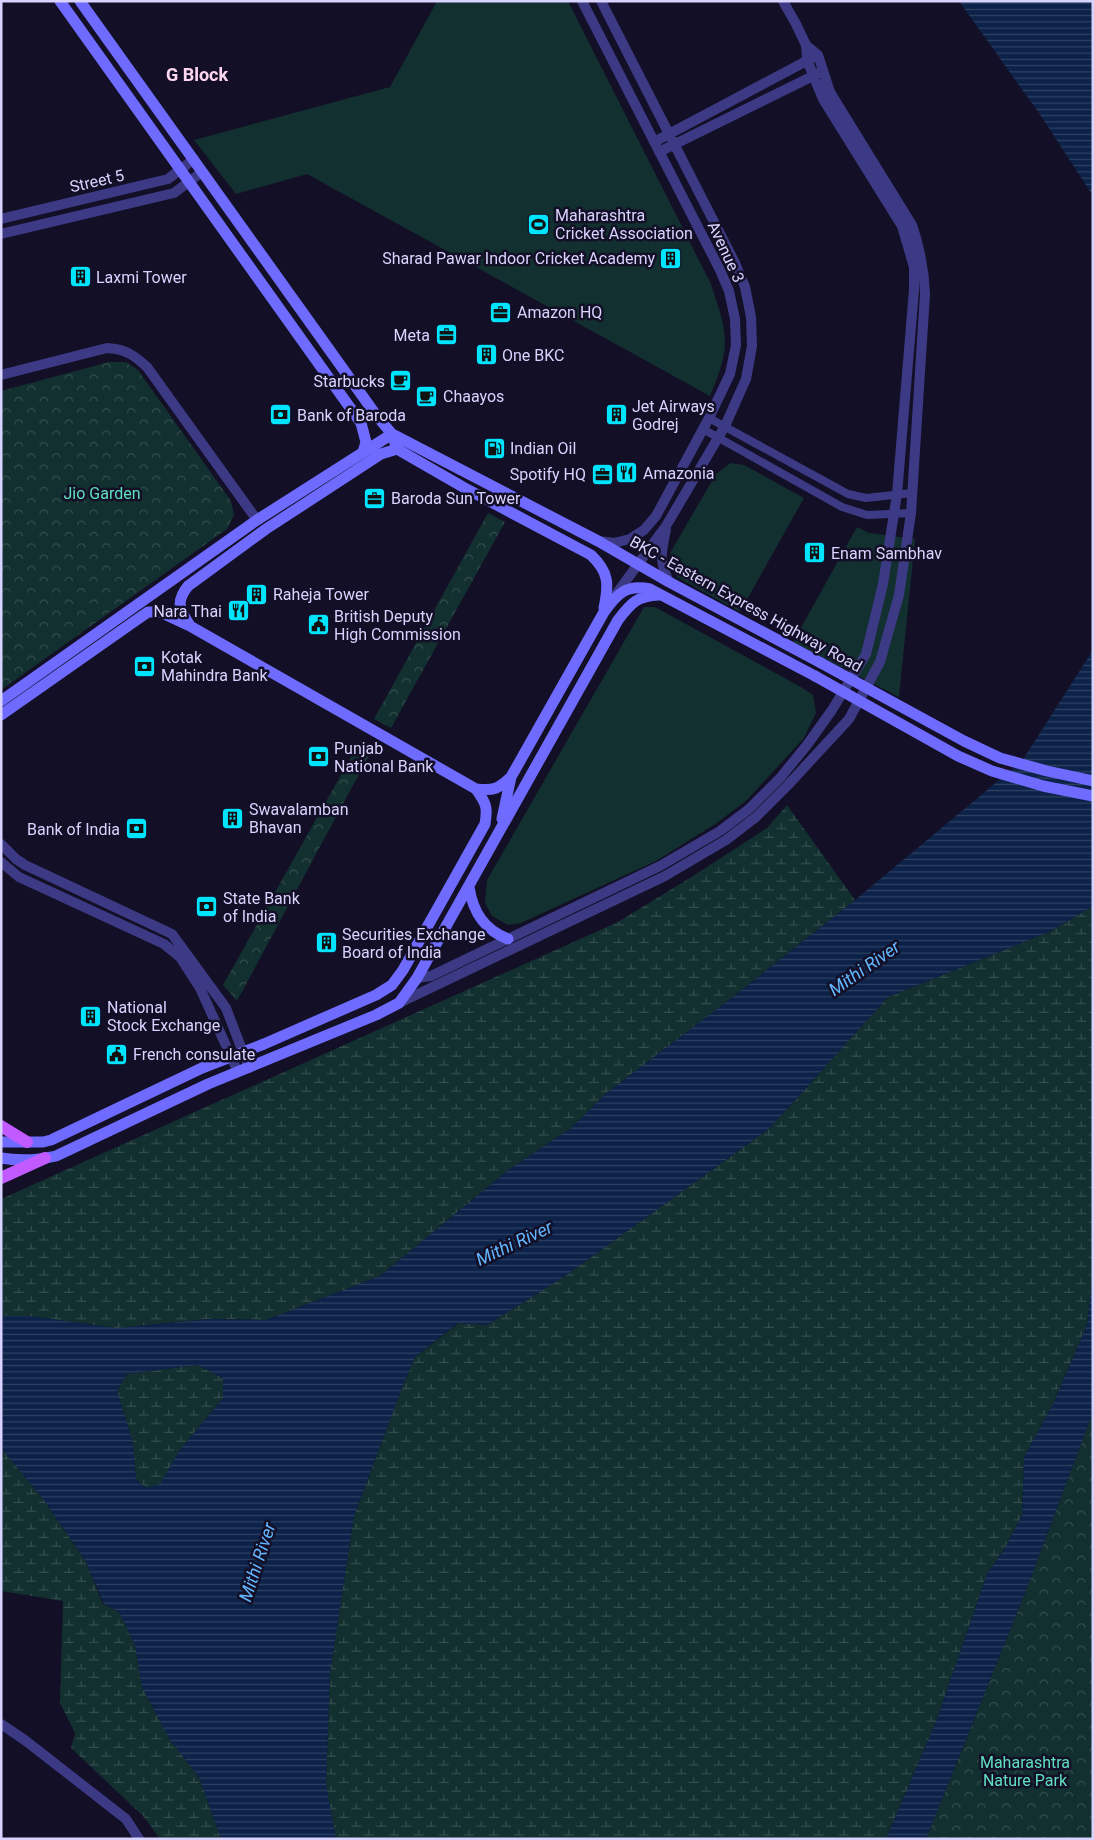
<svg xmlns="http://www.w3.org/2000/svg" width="1094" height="1840" font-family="Roboto,sans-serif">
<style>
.grass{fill:#12302f}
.forest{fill:url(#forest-crowns)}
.wetland{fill:url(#wetland-marsh)}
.water{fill:url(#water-rules);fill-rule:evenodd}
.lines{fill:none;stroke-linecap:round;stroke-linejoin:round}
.minor{stroke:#3d3a85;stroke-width:8}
.tertiary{stroke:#3d3a85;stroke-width:10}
.secondary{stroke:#6f6bff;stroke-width:11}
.primary{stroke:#c25bff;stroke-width:12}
.secondary-bridge{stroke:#6f6bff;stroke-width:11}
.labels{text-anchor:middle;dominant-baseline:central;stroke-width:5;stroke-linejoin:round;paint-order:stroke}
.street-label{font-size:16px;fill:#d9d4ff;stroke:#130f26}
.poi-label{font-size:16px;fill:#d9d4ff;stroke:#130f26;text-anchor:start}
.park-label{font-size:16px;fill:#5fe0c0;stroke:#130f26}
.neighbourhood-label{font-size:18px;font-weight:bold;fill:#ffd6f0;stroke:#130f26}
.water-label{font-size:18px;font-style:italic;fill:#62b6ff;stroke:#130f26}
</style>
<defs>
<pattern id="forest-crowns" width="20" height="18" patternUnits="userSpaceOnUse" patternTransform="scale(1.25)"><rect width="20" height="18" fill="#12302f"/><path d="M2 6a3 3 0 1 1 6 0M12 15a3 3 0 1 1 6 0" fill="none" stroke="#344d4e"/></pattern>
<pattern id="wetland-marsh" width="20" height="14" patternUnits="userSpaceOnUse" patternTransform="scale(1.25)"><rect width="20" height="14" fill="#12302f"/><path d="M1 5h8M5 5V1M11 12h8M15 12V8" fill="none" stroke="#344d4e"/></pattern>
<pattern id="water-rules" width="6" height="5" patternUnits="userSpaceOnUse" patternTransform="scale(1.25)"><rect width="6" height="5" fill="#0c2248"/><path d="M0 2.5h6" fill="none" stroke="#2f4163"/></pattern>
</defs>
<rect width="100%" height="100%" fill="#130f26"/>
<path class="grass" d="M437,1H568L711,284C717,303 725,323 725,342C725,360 717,379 710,396L307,174L236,194L194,140L390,87Z
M730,463L744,465L804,498L740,612L677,577L671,565L670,553L716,474Z
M857,527L869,533L915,539L899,697L793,642Z
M644,607H655L801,687L813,695L816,713L804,738L747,800L717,823L656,861L521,923L508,925L492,916L485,903L487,880Z"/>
<path class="forest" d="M109,362H126L138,370L231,501L234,515L227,529L1,690V391Z
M488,513L505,522L391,728L374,719Z
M360,741L373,748L237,1001L223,985Z
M1093,1412V1839H926L1025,1593Z"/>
<path class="wetland" d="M787,805L855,900L734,996L608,1092L571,1128L507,1171L380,1276L266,1320L209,1319L117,1328L29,1316H1V1199L618,922L693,876L767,828Z
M1093,906V1271L1087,1325L1053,1404L1024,1457L1022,1515L1005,1548L987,1574L937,1719L886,1839H336L326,1785L330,1673L354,1516L405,1380L415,1357L459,1323L487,1325L565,1276L770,1128L888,997L1049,932Z
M197,1365L223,1378V1398L179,1451L160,1485L146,1488L136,1479L133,1443L117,1391L127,1374Z
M1,1448L43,1499L85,1560L103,1604L119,1612L135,1645L142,1687L170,1740L199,1777L221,1839H160L144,1817L71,1748L75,1733L60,1703L63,1601L1,1591Z"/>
<path class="water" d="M959,1H1093V196L1041,116Z
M1093,650V906L1049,932L888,997L770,1128L565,1276L487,1325L458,1323L415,1357L405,1380L354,1516L330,1673L326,1785L336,1839H221L199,1777L170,1740L142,1687L135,1645L119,1612L104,1604L85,1560L43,1499L1,1448V1316H29L117,1328L210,1319L266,1320L380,1276L507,1171L571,1128L608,1092L734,996L855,900L1022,761ZM197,1365L223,1378V1398L179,1451L160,1484L146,1488L136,1479L133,1443L117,1391L127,1374Z
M1093,1271V1412L1025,1593L926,1839H886L937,1719L987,1574L1005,1548L1022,1515L1024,1457L1053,1404L1087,1325Z"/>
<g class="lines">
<path class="minor" d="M709,418L848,494L866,498L912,493
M703,429L842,507L867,515L911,513"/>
<path class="tertiary" d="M582,1L720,270L729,291L735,319L736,345L730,374L709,418L656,516L644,530L630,539L614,543L599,541
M601,1L735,263L745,287L751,317L752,346L746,379L725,426L666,526L614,597
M654,142L812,58
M659,152L819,73
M1,219L168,179L194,159
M1,234L174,193L202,172
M1,375L107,348C125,349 134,355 147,367L257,520
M666,530C661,552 659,561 669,582
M1,844L16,859L25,865L172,934L226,1008L249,1068
M1,862L19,877L164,944L180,957L200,988L238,1072
M417,978L431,976L660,866L720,831L749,809L780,778L807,745L832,710L866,654L883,584L897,494L914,290V267L902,226L823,99L807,60L806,45L796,24L783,1
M399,1003L665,876L726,840L756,817L788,785L849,719L880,662L899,595L911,513L925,294C924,269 920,248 912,225L830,92L818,55L806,45
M1,1724L26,1741L126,1819L139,1839"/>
<path class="secondary" d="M60,1L361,423L366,442L363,452
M80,1L376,415L392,434L397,449
M392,434L598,541L669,582L821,663
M189,624C179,609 176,601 188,586L266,529L381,454L397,449L463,487L591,555C609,572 609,584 604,608
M1,701L257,520L392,434
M1,715L135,621L148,612H160L190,626L476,789C494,791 498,789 511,777L604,612C617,594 626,584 650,589L815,676
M502,819L511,777
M469,887C473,912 484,930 508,939
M1,1142H43L51,1140L202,1068L264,1044L376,995L392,985L403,970L485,824C488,807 486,803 476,789
M1,1158C19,1161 39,1160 56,1156L208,1084L376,1015L399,1003L417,978L618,620C631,603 637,596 659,595"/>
<path class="primary" d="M1,1126L27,1142
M1,1178L45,1158"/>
<path class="secondary-bridge" d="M821,663L964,741L1000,758L1047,771L1093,781
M815,676L958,756L992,771L1043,786L1093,796"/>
</g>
<defs>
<symbol id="stadium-square" viewBox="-11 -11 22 22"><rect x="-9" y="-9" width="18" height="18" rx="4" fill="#00e5ff" stroke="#130f26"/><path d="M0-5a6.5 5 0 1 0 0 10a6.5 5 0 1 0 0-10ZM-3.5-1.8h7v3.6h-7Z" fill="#111"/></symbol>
<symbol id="building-square" viewBox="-11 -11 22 22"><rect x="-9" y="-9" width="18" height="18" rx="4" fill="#00e5ff" stroke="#130f26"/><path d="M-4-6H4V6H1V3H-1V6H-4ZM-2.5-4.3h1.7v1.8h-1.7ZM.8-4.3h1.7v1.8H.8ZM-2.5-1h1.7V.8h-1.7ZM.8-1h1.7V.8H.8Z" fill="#111"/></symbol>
<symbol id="office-square" viewBox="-11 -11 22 22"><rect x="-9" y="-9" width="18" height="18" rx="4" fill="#00e5ff" stroke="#130f26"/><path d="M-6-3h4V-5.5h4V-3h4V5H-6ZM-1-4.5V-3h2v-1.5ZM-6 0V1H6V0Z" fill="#111"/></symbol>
<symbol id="cafe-square" viewBox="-11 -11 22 22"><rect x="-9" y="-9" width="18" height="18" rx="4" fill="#00e5ff" stroke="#130f26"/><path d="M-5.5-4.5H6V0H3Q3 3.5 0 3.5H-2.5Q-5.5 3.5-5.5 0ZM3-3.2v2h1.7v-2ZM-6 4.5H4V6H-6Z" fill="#111"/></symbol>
<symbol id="bank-square" viewBox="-11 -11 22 22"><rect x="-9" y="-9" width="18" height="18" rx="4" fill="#00e5ff" stroke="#130f26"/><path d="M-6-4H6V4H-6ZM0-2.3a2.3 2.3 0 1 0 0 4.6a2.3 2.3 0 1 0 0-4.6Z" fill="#111"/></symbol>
<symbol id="fuel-square" viewBox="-11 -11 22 22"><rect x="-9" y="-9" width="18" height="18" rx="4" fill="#00e5ff" stroke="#130f26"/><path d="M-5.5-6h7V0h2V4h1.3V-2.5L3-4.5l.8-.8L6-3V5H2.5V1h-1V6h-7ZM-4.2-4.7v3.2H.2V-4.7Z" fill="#111"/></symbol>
<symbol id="restaurant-square" viewBox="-11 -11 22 22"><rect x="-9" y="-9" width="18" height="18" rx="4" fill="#00e5ff" stroke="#130f26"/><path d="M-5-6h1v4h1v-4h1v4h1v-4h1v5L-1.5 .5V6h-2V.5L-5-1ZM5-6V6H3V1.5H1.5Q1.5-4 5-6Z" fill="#111"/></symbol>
<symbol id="civic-square" viewBox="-11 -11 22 22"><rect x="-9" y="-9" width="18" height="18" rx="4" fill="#00e5ff" stroke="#130f26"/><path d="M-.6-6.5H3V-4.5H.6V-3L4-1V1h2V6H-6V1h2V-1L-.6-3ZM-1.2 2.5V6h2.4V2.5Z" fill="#111"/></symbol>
</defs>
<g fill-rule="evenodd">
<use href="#stadium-square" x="526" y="212" width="25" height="25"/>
<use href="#building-square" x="658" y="246" width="25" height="25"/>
<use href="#building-square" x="68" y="264" width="25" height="25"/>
<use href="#office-square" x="488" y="300" width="25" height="25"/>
<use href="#office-square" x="434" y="322" width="25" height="25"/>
<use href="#building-square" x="474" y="342" width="25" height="25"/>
<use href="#cafe-square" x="388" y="368" width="25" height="25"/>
<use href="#cafe-square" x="414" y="384" width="25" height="25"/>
<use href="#bank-square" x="268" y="402" width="25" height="25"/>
<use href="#building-square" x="604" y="402" width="25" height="25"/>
<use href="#fuel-square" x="482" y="436" width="25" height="25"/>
<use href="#restaurant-square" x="614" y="460" width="25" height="25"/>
<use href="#office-square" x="590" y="462" width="25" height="25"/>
<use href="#office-square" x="362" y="486" width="25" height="25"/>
<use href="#building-square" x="802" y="540" width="25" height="25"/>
<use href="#building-square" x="244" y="582" width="25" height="25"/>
<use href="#restaurant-square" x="226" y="598" width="25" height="25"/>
<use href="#civic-square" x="306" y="612" width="25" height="25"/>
<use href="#bank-square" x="132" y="654" width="25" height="25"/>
<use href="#bank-square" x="306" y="744" width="25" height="25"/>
<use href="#building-square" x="220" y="806" width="25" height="25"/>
<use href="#bank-square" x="124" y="816" width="25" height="25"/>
<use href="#bank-square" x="194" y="894" width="25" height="25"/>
<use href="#building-square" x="314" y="930" width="25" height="25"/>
<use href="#building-square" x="78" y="1004" width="25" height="25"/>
<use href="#civic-square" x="104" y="1042" width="25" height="25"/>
</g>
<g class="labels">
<g class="street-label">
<text transform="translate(97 181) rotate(-13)">Street 5</text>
<text transform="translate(726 252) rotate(65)">Avenue 3</text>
<text transform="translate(746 604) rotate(29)">BKC - Eastern Express Highway Road</text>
</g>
<g class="poi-label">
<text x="555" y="215">Maharashtra<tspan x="555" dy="18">Cricket Association</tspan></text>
<text x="655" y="258" text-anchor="end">Sharad Pawar Indoor Cricket Academy</text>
<text x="96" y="277">Laxmi Tower</text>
<text x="517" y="312">Amazon HQ</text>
<text x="430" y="335" text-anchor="end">Meta</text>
<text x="502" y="355">One BKC</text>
<text x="385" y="381" text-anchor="end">Starbucks</text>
<text x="443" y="396">Chaayos</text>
<text x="632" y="406">Jet Airways<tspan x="632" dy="18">Godrej</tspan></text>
<text x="297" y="415">Bank of Baroda</text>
<text x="510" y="448">Indian Oil</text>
<text x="643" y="473">Amazonia</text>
<text x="586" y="474" text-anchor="end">Spotify HQ</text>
<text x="391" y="498">Baroda Sun Tower</text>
<text x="831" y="553">Enam Sambhav</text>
<text x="273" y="594">Raheja Tower</text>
<text x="222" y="611" text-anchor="end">Nara Thai</text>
<text x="334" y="616">British Deputy<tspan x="334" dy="18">High Commission</tspan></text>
<text x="161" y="657">Kotak<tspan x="161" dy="18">Mahindra Bank</tspan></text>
<text x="334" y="748">Punjab<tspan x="334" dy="18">National Bank</tspan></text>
<text x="249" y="809">Swavalamban<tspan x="249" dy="18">Bhavan</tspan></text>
<text x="120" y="829" text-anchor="end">Bank of India</text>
<text x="223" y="898">State Bank<tspan x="223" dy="18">of India</tspan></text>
<text x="342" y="934">Securities Exchange<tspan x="342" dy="18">Board of India</tspan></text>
<text x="107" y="1007">National<tspan x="107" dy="18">Stock Exchange</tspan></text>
<text x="133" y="1054">French consulate</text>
</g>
<g class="park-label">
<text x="102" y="493">Jio Garden</text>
<text x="1025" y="1762">Maharashtra<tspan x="1025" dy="18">Nature Park</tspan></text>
</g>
<g class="neighbourhood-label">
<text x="197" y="74">G Block</text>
</g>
<g class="water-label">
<text transform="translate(864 968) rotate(-35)">Mithi River</text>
<text transform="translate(514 1243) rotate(-25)">Mithi River</text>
<text transform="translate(257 1562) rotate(-72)">Mithi River</text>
</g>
</g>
<rect width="1094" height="1840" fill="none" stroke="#d9d4ff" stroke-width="5"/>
</svg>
